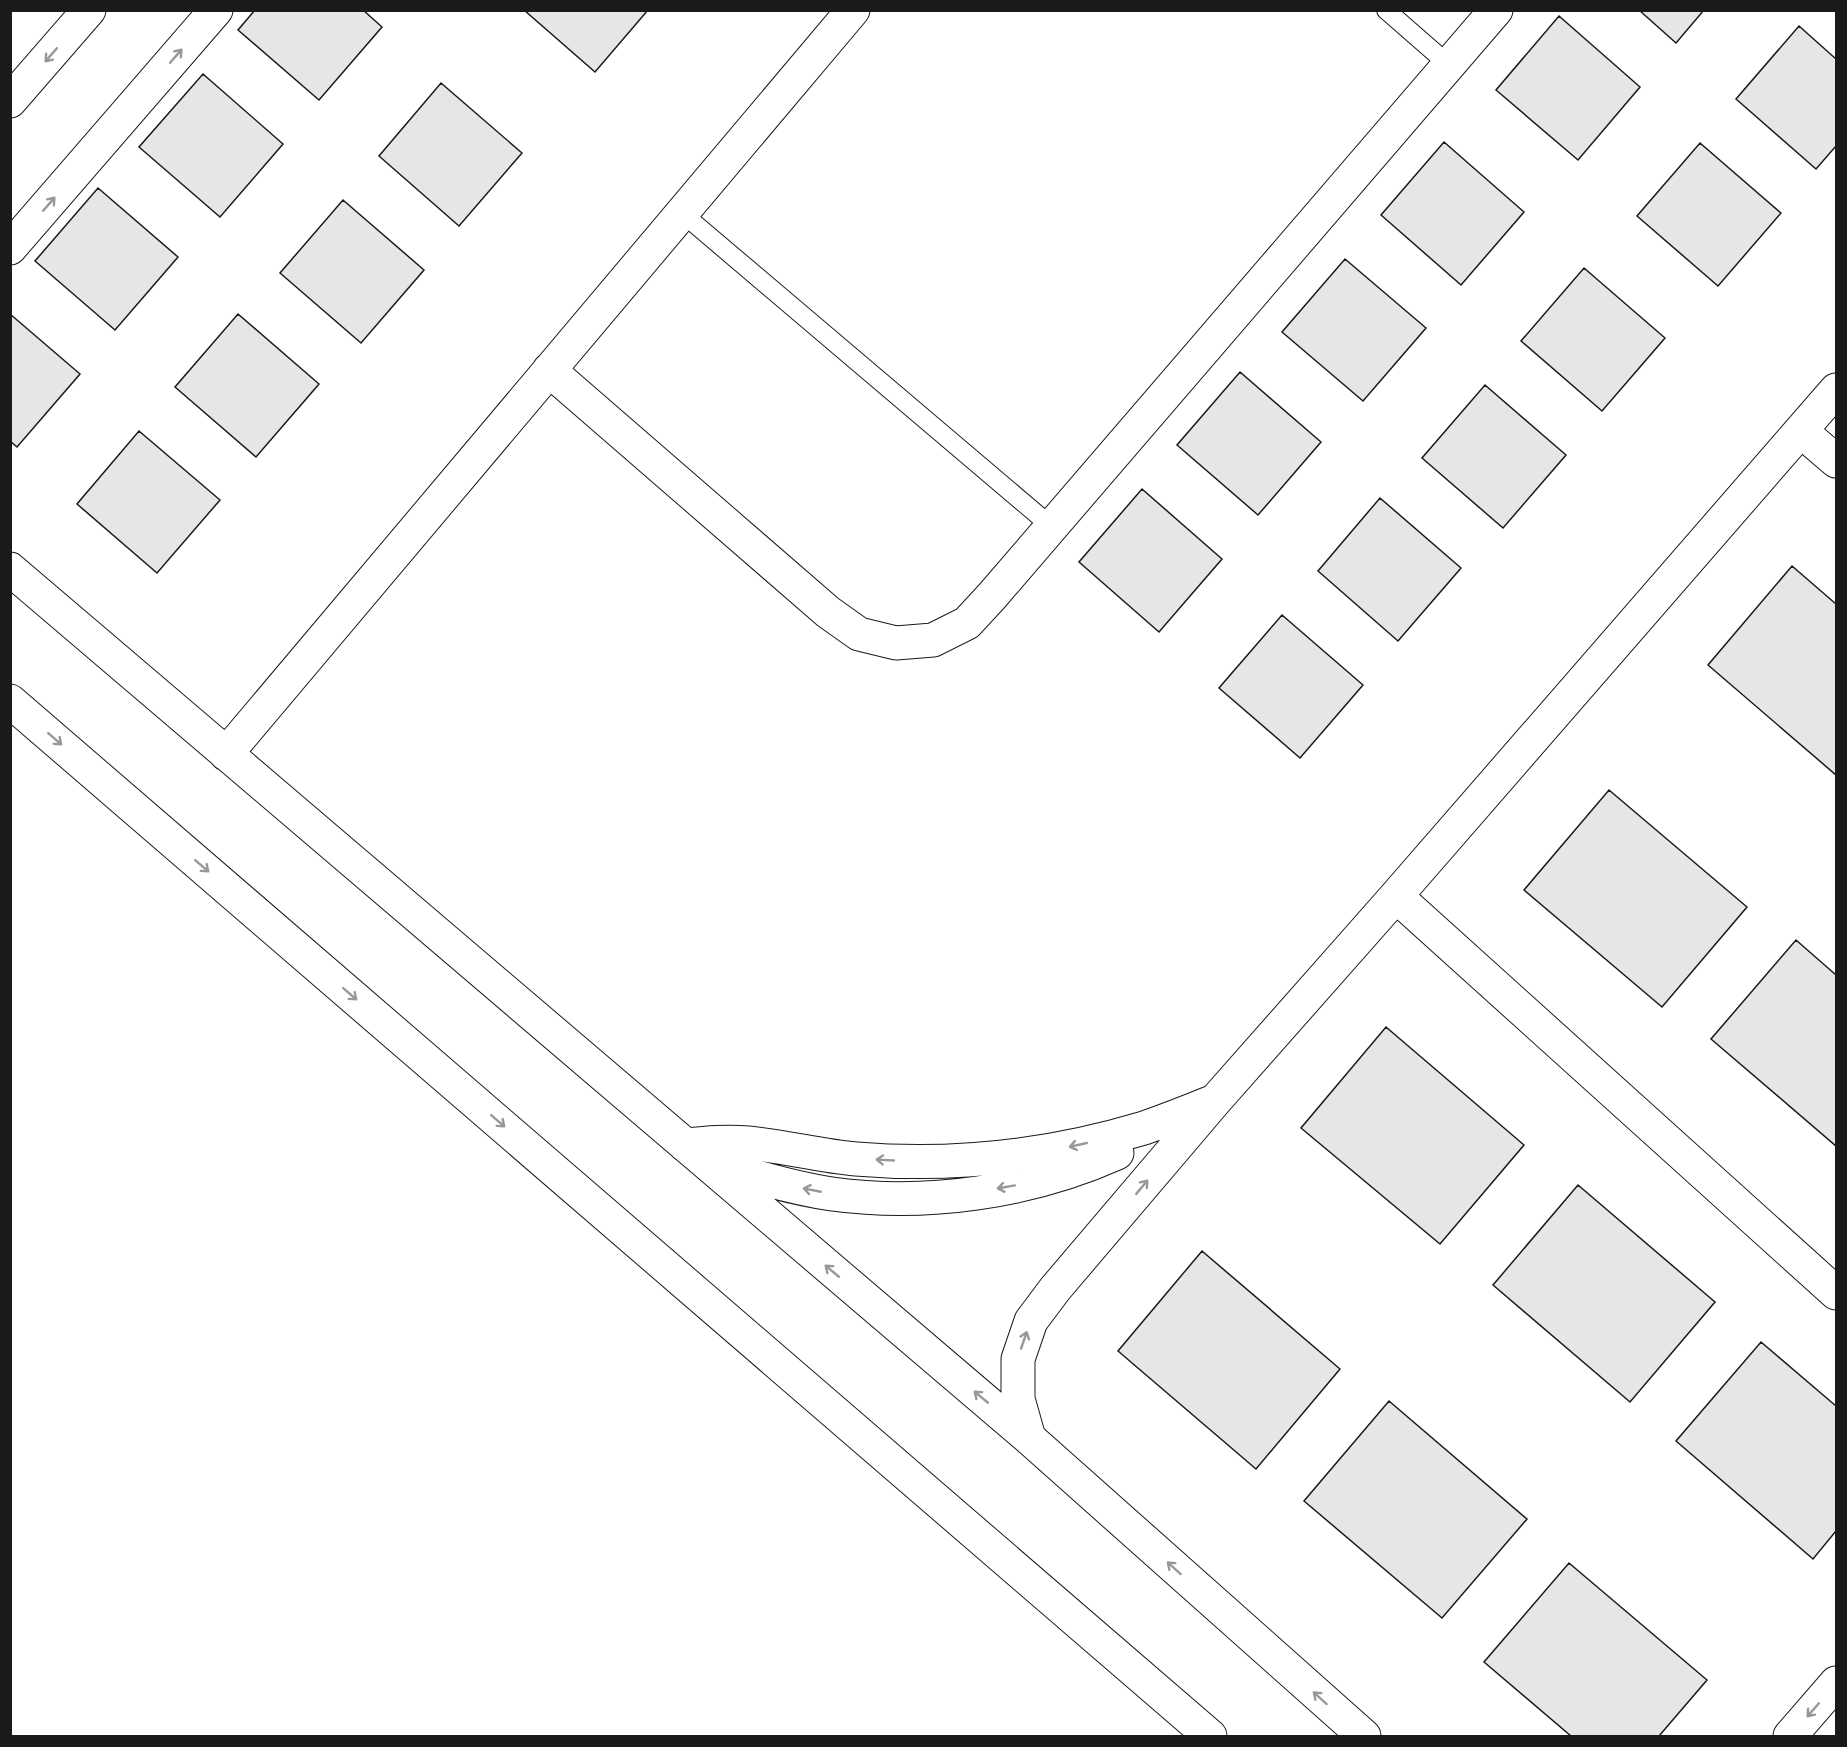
<svg xmlns="http://www.w3.org/2000/svg" width="1847" height="1747" font-family="Karla,sans-serif">
<style>
.building{fill:#e6e6e6;stroke:#1a1a1a;stroke-width:1.5}
.lines{fill:none;stroke-linecap:round;stroke-linejoin:round}
.lane-casing{stroke:#1a1a1a;stroke-width:20}
.street-casing{stroke:#1a1a1a;stroke-width:35}
.secondary-casing{stroke:#1a1a1a;stroke-width:35}
.lane{stroke:#fff;stroke-width:18}
.street{stroke:#fff;stroke-width:33}
.secondary{stroke:#fff;stroke-width:33}
.oneway{stroke:#989898}
</style>
<rect width="100%" height="100%" fill="#fff"/>
<path class="building" d="M255,10H363L382,27L319,100L238,30Z
M524,10H648L595,72Z
M1639,10H1704L1676,43Z
M1559,16L1640,87L1578,160L1496,90Z
M1799,26L1836,59V146L1816,169L1736,99Z
M203,74L283,144L220,217L139,147Z
M441,83L522,153L459,226L379,156Z
M1444,142L1524,212L1461,285L1381,215Z
M1700,143L1781,213L1718,286L1637,216Z
M98,188L178,257L115,330L35,261Z
M343,200L424,270L361,343L280,273Z
M1345,259L1426,328L1363,401L1282,332Z
M1584,268L1665,338L1602,411L1521,341Z
M10,314L80,374L17,447L10,441Z
M238,314L319,384L256,457L175,387Z
M1240,372L1321,442L1258,515L1177,445Z
M1485,385L1566,455L1503,528L1422,458Z
M139,431L220,500L157,573L77,504Z
M1142,489L1222,559L1159,632L1079,562Z
M1380,498L1461,568L1398,641L1318,571Z
M1792,566L1836,604V775L1708,665Z
M1282,615L1363,685L1300,758L1219,688Z
M1609,790L1747,907L1662,1007L1524,890Z
M1796,940L1836,975V1146L1711,1039Z
M1386,1027L1524,1145L1440,1244L1301,1128Z
M1578,1185L1715,1302L1630,1402L1493,1285Z
M1202,1251L1340,1369L1256,1469L1118,1351Z
M1761,1342L1836,1406V1531L1813,1559L1676,1441Z
M1389,1401L1527,1519L1442,1618L1304,1501Z
M1569,1563L1707,1680L1659,1736H1571L1484,1662Z"/>
<g class="lines">
<defs>
<path id="lane" d="M1386,10L1449,65
M682,213L1052,527"/>
<path id="street" d="M10,101L89,10
M10,248L216,10
M549,370L828,612L859,634L896,643L933,640L967,623L992,596L1496,10
M1801,431L1836,461
M10,569L1029,1438L1364,1736
M10,701L1210,1736
M226,754L853,10
M1396,896L1836,1293
M685,1145C706,1143 727,1141 748,1143C784,1146 820,1156 856,1159C953,1167 1051,1156 1144,1128C1167,1120 1190,1111 1212,1102
M717,1165C755,1177 792,1188 832,1194C927,1207 1030,1192 1117,1153
M1029,1438L1018,1399V1359L1031,1321L1055,1289L1214,1102L1396,896L1836,390"/>
<path id="secondary" d="M1790,1736L1836,1683"/>
</defs>
<use href="#lane" class="lane-casing"/>
<use href="#street" class="street-casing"/>
<use href="#secondary" class="secondary-casing"/>
<use href="#lane" class="lane"/>
<use href="#street" class="street"/>
<use href="#secondary" class="secondary"/>
</g>
<defs><path id="oneway-shaft" d="M-6 0H5M1.5-3L5.5 0L1.5 3" fill="none" stroke-width="1.6" stroke-linecap="round" stroke-linejoin="round" transform="scale(1.5)"/></defs>
<g class="oneway">
<use href="#oneway-shaft" transform="translate(51 55) rotate(131)"/>
<use href="#oneway-shaft" transform="translate(176 56) rotate(-49)"/>
<use href="#oneway-shaft" transform="translate(49 204) rotate(-49)"/>
<use href="#oneway-shaft" transform="translate(55 739) rotate(41)"/>
<use href="#oneway-shaft" transform="translate(202 866) rotate(41)"/>
<use href="#oneway-shaft" transform="translate(350 994) rotate(41)"/>
<use href="#oneway-shaft" transform="translate(498 1121) rotate(41)"/>
<use href="#oneway-shaft" transform="translate(1078 1145) rotate(167)"/>
<use href="#oneway-shaft" transform="translate(885 1160) rotate(-177)"/>
<use href="#oneway-shaft" transform="translate(1006 1187) rotate(170)"/>
<use href="#oneway-shaft" transform="translate(1142 1187) rotate(-50)"/>
<use href="#oneway-shaft" transform="translate(812 1190) rotate(-169)"/>
<use href="#oneway-shaft" transform="translate(832 1271) rotate(-140)"/>
<use href="#oneway-shaft" transform="translate(1024 1340) rotate(-71)"/>
<use href="#oneway-shaft" transform="translate(981 1397) rotate(-140)"/>
<use href="#oneway-shaft" transform="translate(1174 1568) rotate(-138)"/>
<use href="#oneway-shaft" transform="translate(1320 1698) rotate(-138)"/>
<use href="#oneway-shaft" transform="translate(1813 1710) rotate(131)"/>
</g>
<rect width="1847" height="1747" fill="none" stroke="#1a1a1a" stroke-width="24"/>
</svg>
